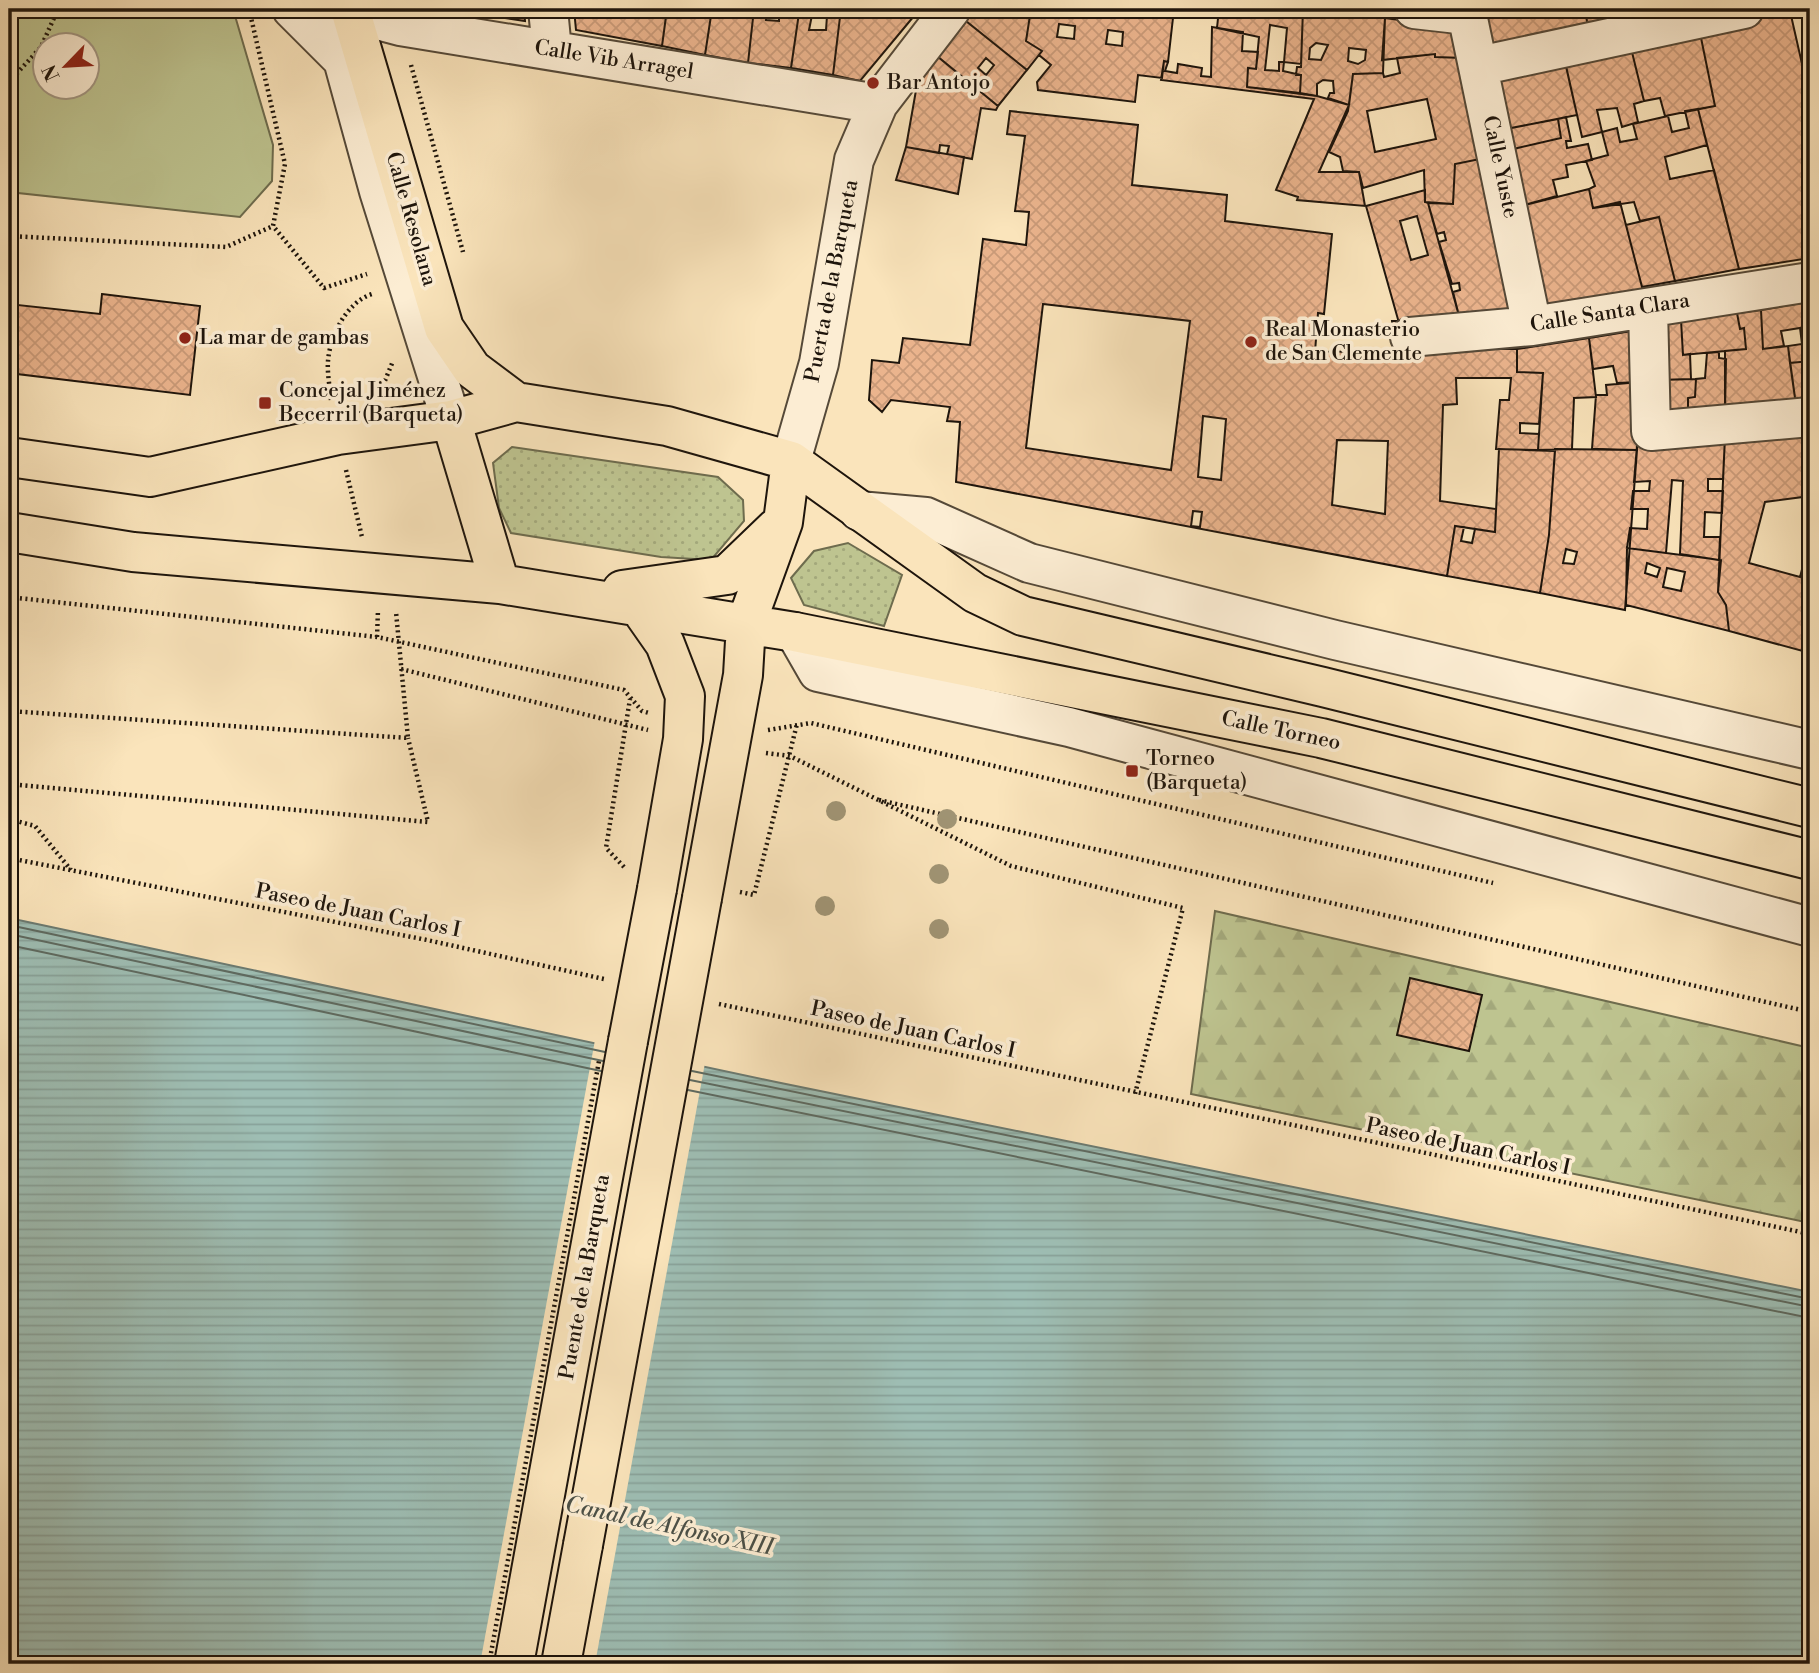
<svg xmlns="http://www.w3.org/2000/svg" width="1819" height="1673" font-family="'Libre Bodoni',serif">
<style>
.forest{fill:url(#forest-firs);stroke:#6e6c4e;stroke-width:2}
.park{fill:#bec490;stroke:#6e6c4e;stroke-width:2;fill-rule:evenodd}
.garden{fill:url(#garden-dots);stroke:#6e6c4e;stroke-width:2}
.water{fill:url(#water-rules);stroke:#6b7a71;stroke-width:2}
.pier{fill:#fae4bb}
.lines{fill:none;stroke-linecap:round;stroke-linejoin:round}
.shore{stroke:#5e6a60;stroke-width:2}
.building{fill:url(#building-cross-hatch);stroke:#1e150c;stroke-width:2;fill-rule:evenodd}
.minor-casing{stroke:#554938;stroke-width:42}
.major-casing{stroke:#1e150c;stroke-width:42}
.path{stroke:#1e150c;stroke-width:4.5;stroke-dasharray:2 3.5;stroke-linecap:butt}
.minor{stroke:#fcedd3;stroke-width:38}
.major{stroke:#fae4bb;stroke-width:38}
.major-bridge-casing{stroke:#1e150c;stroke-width:42;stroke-linecap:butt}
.path-bridge{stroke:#1e150c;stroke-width:4.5;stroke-dasharray:2 3.5;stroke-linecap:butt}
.major-bridge{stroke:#fae4bb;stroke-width:38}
.tree{fill:#a09474}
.poi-dot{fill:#8f2418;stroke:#fcedd3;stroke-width:2.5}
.labels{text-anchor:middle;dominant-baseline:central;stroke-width:7;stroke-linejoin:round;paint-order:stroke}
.street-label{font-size:21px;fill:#1e150c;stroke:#fcedd3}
.poi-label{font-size:21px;fill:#1e150c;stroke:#fcedd3;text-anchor:start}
.water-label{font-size:23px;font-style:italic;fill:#4b5047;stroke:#fcedd3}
</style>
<defs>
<pattern id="forest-firs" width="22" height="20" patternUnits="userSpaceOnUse" patternTransform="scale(1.75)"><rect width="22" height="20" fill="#bec490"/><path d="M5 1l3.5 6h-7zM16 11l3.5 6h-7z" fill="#a3a87b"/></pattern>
<pattern id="garden-dots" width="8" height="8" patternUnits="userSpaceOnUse" patternTransform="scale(1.75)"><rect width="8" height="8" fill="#bec490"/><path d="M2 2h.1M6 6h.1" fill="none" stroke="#a3a87b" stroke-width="1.8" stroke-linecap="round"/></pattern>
<pattern id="water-rules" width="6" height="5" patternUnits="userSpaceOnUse" patternTransform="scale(1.75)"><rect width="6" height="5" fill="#9ebeb4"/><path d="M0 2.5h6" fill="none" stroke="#88a29a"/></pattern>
<pattern id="building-cross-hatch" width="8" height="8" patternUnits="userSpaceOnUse" patternTransform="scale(1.75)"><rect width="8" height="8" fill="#ebb48d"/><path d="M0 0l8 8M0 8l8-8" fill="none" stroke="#c99a78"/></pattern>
</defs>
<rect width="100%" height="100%" fill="#fae4bb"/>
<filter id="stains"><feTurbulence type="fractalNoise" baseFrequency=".00286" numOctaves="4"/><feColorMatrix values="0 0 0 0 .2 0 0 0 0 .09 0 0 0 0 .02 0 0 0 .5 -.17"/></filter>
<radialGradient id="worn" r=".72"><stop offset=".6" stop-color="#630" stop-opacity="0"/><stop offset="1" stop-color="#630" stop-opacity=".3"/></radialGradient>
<path class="forest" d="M1215,911L1810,1048V1223L1191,1094Z"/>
<path class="park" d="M9,9H233L273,145L272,181L240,217L9,192ZM46,46H88V88H46Z"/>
<path class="garden" d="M512,447L718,477L743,500L744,521L711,560L661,557L511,533L499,508L493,463Z
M848,543L902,575L884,626L804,605L791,578L814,551Z"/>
<path class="water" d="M9,918L776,1082L1810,1292V1664H9Z"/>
<path class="pier" d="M595,1040L705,1063L595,1664H480Z"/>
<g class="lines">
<path class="shore" d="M9,925L605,1052
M9,934L603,1061
M9,945L601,1071
M692,1071L1810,1299
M690,1080L1810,1307
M688,1090L1810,1318"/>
</g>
<path class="building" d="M444,9H524L525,21Z
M574,9H667L662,46L576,30Z
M667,9H712L705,55L662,46Z
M712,9H726L725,13L740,15V9H754L748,63L705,55Z
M754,9H767L766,20L779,21V10L799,13L791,68L748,63Z
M799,9H906L914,16L860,81L833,75L840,17L799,13Z
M976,9H1031L1026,41L1042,51L1027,70L966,21Z
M1031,9H1174L1168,62L1164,61L1162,78L1138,75L1135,102L1038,90L1037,82L1051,65L1039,55L1042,51L1026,41ZM1059,24L1075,26L1074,39L1057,37ZM1108,30L1123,32L1122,46L1106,44Z
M1219,9H1303L1301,64L1284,62L1283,71L1301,75L1300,93L1247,87L1248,68L1256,69L1259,37L1217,28ZM1270,25L1287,28L1284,62H1279V71L1265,70Z
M1303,9L1385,18L1383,73L1353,74L1349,105L1328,98L1330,93H1334L1333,81L1323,80L1317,84V96L1300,93L1301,75H1296L1297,67H1301ZM1316,43L1328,45L1321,60L1309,59L1310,48ZM1349,48L1366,50L1365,60L1358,64L1348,61Z
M1480,9H1585L1589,34L1491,59Z
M1585,9H1658L1589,34Z
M1790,11L1810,99V258L1739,269L1698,109L1715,106L1699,28Z
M799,13L812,15L809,30H826L827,16L840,17L833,75L791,68Z
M1385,18L1458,28L1464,58L1435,57V54L1382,60Z
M966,21L1027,70L998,106L937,56ZM986,58L994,65L986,75L978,68Z
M1212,27L1243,32L1242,51L1258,52L1256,69L1248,68L1247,87L1317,96L1349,105L1319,172H1359L1365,206L1297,200L1298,197L1276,190L1314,99L1161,80L1164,61L1168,62L1165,71L1177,73L1178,64L1202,68L1201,76L1211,77Z
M1699,28L1715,106L1665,116L1660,98L1644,101L1630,44Z
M1630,44L1644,101L1634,104L1638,122L1622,127L1617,108L1597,110L1602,132L1582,137L1564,57Z
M1435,54V57L1464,58L1485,158L1455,164L1453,204L1425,202L1424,170L1363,188L1359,172L1343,171L1340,157L1329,152L1348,111L1353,74L1383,73L1384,77L1400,73L1397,58ZM1427,99L1436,139L1375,152L1367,111Z
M937,56L998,106L996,110L981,108L972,159L947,154L949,146L940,145L939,153L906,147L918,79Z
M1565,62L1577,115L1506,129L1495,78Z
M1698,109L1707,145L1665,157L1670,179L1714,170L1739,269L1675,281L1659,217L1640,221L1634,202L1593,208L1589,189L1595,186L1586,161L1608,155L1602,132L1617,128L1620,142L1637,139L1633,124L1668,116L1672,132L1689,128L1685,111Z
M1010,111L1138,125L1132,185L1227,195L1225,221L1332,234L1324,314L1318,313L1315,352L1395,351L1392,321H1399L1482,349H1517V372L1543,373L1539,424L1520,423V433L1539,434L1538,450L1496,449L1500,400H1509L1511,378H1456L1457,404L1443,405L1440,501L1496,509L1495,532L1455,526L1447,576L956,482L960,422L947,421L950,407L891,400L882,412L869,400L872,360L899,363L903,338L970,345L983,239L1026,245L1029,212L1015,211L1025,136L1007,134ZM1043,304L1190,321L1171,470L1026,448ZM1203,416L1226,419L1221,480L1198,477ZM1337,440L1388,441L1385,514L1332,505ZM1193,511L1202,512L1200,527L1191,526Z
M1566,117L1571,141H1566L1567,148L1588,144L1592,160L1566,165L1568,177L1553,180L1557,196L1517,207L1509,150L1561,138L1558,119Z
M1558,119L1561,138L1509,150L1506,129Z
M906,147L964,157L958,194L896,180Z
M1485,158L1510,311L1459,316L1453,292L1460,290L1459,283L1452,284L1439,242L1446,240L1444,232L1437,234L1428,203L1453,204L1455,164Z
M1589,189L1593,208L1620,202L1642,287V300L1540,309L1517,207Z
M1425,190V202L1428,203L1459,316L1399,323L1366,206ZM1417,216L1428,255L1411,260L1400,221Z
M1659,217L1675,281L1642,287L1626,225Z
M102,294L200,306L190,395L9,373V304L100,314Z
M1807,302L1810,361L1790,363L1788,346L1802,344L1800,328L1781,331L1784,346L1763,349L1761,310Z
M1761,310L1763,349L1788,346L1796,405L1725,413V351L1746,349L1744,328L1740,329L1737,313Z
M1737,313L1740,329L1744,328L1746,349L1683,355L1681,320Z
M1681,320L1683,355L1690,354L1691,379L1658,380V324Z
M1638,330L1640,382L1617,383L1613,366L1593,369L1589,338Z
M1589,338L1596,397L1574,398L1572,449L1538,450L1543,373L1517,372V349Z
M1719,352V358L1726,359L1725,413L1688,418V398L1695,397L1696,379L1705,378L1707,353Z
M1810,361V404L1796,405L1790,363Z
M1696,379L1695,397L1688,398V418L1658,417V380Z
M1640,382L1643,446H1637V450L1592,449L1596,395H1607L1606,385Z
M1810,426V496L1765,502L1749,563L1800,577L1810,539L1807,579L1810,580V653L1729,631L1726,605L1718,592L1725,437Z
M1725,437L1723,479H1708V491H1723L1722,513L1705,512L1704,537H1720L1719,560L1680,554L1683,481L1672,480L1666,553L1627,548L1630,528L1647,529L1648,509H1631L1633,491H1649L1650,481L1634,482L1637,446Z
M1499,449L1555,451L1549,535L1540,593L1447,576L1455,526L1464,527L1461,541L1472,543L1475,529L1495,532Z
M1555,449L1637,450L1625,610L1540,593L1549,535ZM1566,549L1577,552L1574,564L1563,563Z
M1627,548L1721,560L1718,592L1726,605L1729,631L1626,605ZM1647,563L1660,568L1657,577L1645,573ZM1667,568L1685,572L1681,591L1663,587Z
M1410,978L1482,995L1469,1051L1397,1035Z"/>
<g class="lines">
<defs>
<path id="minor" d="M292,9L340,57
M329,9L379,191L451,420
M548,9L552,50
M1414,9L1467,15
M1466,9L1532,326
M351,13L400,26L878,104
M1479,66L1744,9
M1648,308L1651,431L1810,417
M1410,337L1532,326L1810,282
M791,461L819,363L854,160L878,104L951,9
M859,511L926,517L1029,563L1335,640L1810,750
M795,632L818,672L1069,727L1810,927"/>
<path id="major" d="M350,9L444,328L472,369L516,402
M451,420L500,584
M9,457L150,477L338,435L451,420L516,402L667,426L791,461L975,593L1023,616L1323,687L1810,808
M9,532L133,552L500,584L795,632L1321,738L1810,860
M622,590L727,575L776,528
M637,604L665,644L685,696L683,739L657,889
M702,898L743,675L746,624L783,522L791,461
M514,1664L628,1041
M561,1664L583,1545"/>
</defs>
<use href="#minor" class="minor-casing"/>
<use href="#major" class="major-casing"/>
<path class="path" d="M249,9L285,164L273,226L324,288L367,274
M411,65L463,252
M9,82L41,47L58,9
M9,236L226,247L273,226
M374,391L382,388L393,361
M331,400C330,388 327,373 328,361C330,335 347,302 372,294
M346,470L362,537
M9,597L377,637L624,690L642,711L649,713
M377,637L378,610
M401,669L648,730
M9,711L408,738L396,612
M768,730L811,723L1493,883
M766,753L790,756L1011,866L1183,908L1135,1094
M9,784L428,822L408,738
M879,800L1810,1012
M9,819L35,826L71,870
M9,858L427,940L604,979
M624,867L606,848L630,699
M740,892L754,895L797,724
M719,1004L1810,1234"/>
<use href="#minor" class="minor"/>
<use href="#major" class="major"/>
<defs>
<path id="major-bridge" d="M628,1041L657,889
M583,1545L702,898"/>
</defs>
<use href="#major-bridge" class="major-bridge-casing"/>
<path class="path-bridge" d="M489,1664L599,1061"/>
<use href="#major-bridge" class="major-bridge"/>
</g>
<g class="tree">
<circle cx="836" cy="811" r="10"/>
<circle cx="947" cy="819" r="10"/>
<circle cx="939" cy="874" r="10"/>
<circle cx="825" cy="906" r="10"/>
<circle cx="939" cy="929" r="10"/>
</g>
<g class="poi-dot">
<circle cx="873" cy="83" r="7"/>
<circle cx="185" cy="338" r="7"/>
<circle cx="1251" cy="342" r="7"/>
<rect x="258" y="396" width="14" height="14" rx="3.5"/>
<rect x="1125" y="764" width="14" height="14" rx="3.5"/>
</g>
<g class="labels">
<g class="street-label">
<text transform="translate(614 60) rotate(9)">Calle Vib Arragel</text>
<text transform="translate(1500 167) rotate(78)">Calle Yuste</text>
<text transform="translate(411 219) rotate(74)">Calle Resolana</text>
<text transform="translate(832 281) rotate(-79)">Puerta de la Barqueta</text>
<text transform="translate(1610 313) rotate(-9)">Calle Santa Clara</text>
<text transform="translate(1281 731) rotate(12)">Calle Torneo</text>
<text transform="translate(358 911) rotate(11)">Paseo de Juan Carlos I</text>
<text transform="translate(913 1030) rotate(12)">Paseo de Juan Carlos I</text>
<text transform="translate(1468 1147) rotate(12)">Paseo de Juan Carlos I</text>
<text transform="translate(585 1277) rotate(-80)">Puente de la Barqueta</text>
</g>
<g class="poi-label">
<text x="887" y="83">Bar Antojo</text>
<text x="1265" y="330">Real Monasterio<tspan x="1265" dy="24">de San Clemente</tspan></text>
<text x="199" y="338">La mar de gambas</text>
<text x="279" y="391">Concejal Jiménez<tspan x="279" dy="24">Becerril (Barqueta)</tspan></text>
<text x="1146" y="759">Torneo<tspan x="1146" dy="24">(Barqueta)</tspan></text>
</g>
<g class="water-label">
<text transform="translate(669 1526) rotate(12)">Canal de Alfonso XIII</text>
</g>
</g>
<rect width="1819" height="1673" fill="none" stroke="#fae4bb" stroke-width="35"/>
<rect x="10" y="10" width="1798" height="1652" fill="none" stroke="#1e150c" stroke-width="3.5"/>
<rect x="18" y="18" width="1784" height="1638" fill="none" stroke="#1e150c" stroke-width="2"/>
<g transform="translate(66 66) rotate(245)"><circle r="33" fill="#fcedd3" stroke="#a39783" stroke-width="2"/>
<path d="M0-5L12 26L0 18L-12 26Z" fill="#8f2418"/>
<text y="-10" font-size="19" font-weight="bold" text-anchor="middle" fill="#1e150c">N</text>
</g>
<rect width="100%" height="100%" filter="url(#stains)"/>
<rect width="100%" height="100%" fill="url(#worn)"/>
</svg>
